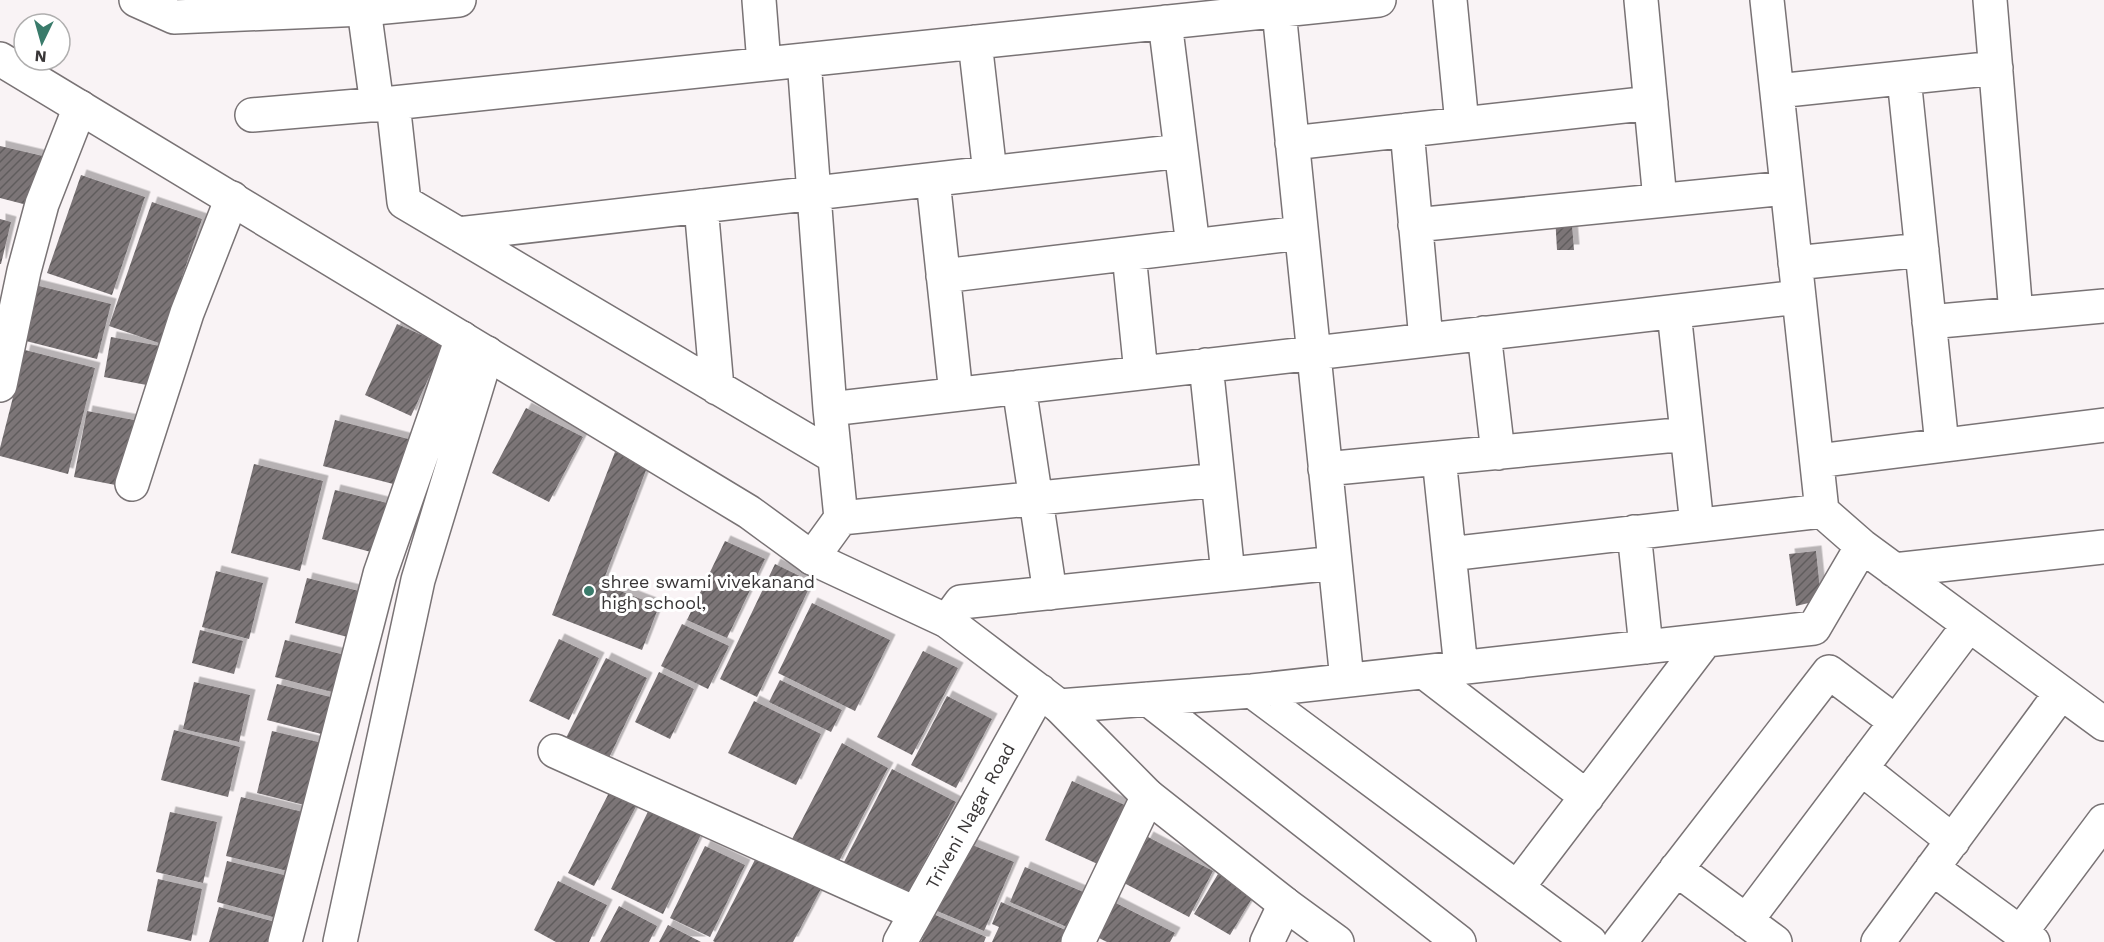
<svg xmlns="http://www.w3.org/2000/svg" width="2104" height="942" font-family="'Work Sans',sans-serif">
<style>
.building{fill:url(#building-hatch);filter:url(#shadow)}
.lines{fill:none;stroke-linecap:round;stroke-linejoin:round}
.minor-casing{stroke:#797375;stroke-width:36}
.tertiary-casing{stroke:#797375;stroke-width:36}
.primary-casing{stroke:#797375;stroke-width:36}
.minor{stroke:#fff;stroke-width:33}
.tertiary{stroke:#fff;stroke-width:33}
.primary{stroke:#fff;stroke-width:33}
.poi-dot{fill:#3a7b6b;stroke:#fff;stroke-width:2}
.labels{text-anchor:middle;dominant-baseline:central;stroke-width:6;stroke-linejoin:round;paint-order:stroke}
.poi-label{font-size:18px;fill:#393637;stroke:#fff;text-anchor:start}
.street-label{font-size:18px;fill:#393637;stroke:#fff}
</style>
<defs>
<pattern id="building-hatch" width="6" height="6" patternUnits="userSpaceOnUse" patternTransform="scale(1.5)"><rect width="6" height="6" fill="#7b7577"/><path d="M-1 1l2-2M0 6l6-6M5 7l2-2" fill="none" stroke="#605c5d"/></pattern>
<filter id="shadow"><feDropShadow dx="5.5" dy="-5.5" stdDeviation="0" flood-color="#0004"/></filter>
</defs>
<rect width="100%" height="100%" fill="#f9f3f5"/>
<path class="building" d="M0,146L47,157L35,207L0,198Z
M81,175L145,197L112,295L47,273Z
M152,202L202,219L159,343L109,326Z
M1571,213L1574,250H1557L1555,215Z
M0,219L11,222L1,264H0Z
M31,284L111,304L97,359L18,339Z
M397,324L444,345L411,416L365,395Z
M111,337L160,346L152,386L104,377Z
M25,350L95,368L68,474L0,456V448Z
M526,408L583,437L549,502L492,473Z
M87,411L139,421L126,487L74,477Z
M335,420L416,441L405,487L323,466Z
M615,452L648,465L602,584L659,606L642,650L552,615Z
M254,464L323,481L300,571L231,553Z
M335,490L399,506L386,556L322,539Z
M725,541L765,559L727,638L687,620Z
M1816,551L1821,600L1796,606L1789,554Z
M775,564L812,582L757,697L720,679Z
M216,571L263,583L249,639L202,627Z
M307,578L367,593L355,639L295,623Z
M812,603L890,640L855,711L778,673Z
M682,624L729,646L708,689L661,666Z
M200,630L243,641L234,674L192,663Z
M559,639L599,658L569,720L529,701Z
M285,640L349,656L340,694L275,677Z
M923,651L958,668L912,755L877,737Z
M606,658L647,678L607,762L564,742Z
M659,672L694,689L670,739L635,722Z
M780,680L842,710L831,732L769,702Z
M194,682L250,695L239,742L183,729Z
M277,684L347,701L337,738L267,720Z
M947,696L992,719L956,788L911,765Z
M754,701L821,734L796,785L728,753Z
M174,730L240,747L228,797L161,780Z
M272,731L335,746L320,809L257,793Z
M842,743L888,768L837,865L791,841Z
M892,769L956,802L907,894L844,862Z
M1072,781L1129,807L1102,866L1045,840Z
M613,785L640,799L594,886L568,873Z
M241,797L307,813L292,872L226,856Z
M653,801L705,826L663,914L611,889Z
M170,812L217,822L203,883L156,872Z
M1148,837L1213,871L1189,917L1124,883Z
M965,842L1014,862L984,931L935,910Z
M705,846L745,865L710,937L670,918Z
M760,850L824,883L793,942H715L713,941Z
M227,861L288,876L277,918L217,902Z
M1025,867L1088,894L1076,931L1010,902Z
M1218,874L1254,895L1230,935L1194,914Z
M158,879L202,889L191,941L147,931Z
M558,881L607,905L589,942H556L534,930Z
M1110,900L1175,933L1170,942H1107L1093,935Z
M1001,902L1070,932L1066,942H992L999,927L992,924Z
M619,906L657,926L649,942H600Z
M219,907L283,924L279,942H209Z
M933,914L986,937L984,942H921Z
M668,925L701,942H659Z"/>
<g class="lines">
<defs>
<path id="minor" d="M759,0L764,64
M1450,0L1462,124
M1641,0L1660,200
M1767,0L1822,511L1862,546L2104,724
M1990,0L2016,314
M364,9L377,105
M1279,11L1347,680
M1165,22L1193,246
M975,42L990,173
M804,60L830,409L841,518L812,558
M1904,78L1942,445
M1777,91L1996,68
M393,103L404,202L835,457
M252,115L393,103L1379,0
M1407,130L1426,340
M1292,143L1651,103
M933,180L956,394
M701,206L717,388
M1415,225L1787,188
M458,234L1181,151
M1129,254L1141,373
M1795,263L1922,250
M943,276L1301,233
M1674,312L1697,525
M1929,322L2104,306
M1484,333L1498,453
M1206,365L1228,574
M0,385L24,271L42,204L80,107
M1019,387L1050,593
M830,409L1799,297
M1439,458L1461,668
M1817,461L2104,425
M1325,469L1687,434
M132,484L187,313L232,198
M841,518L1218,480
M1634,532L1646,647
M1449,554L1822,511
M1894,570L2104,547
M947,621L961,602L1335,563
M1424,672L1587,797
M1252,691L1590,942
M1148,699L1459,942
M1059,706L1252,691L1814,628L1862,546
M555,751L915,913
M1861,768L1953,841
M1932,868L2033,942
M1676,869L1775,942
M1517,888L1705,641
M1746,921L1969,625
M2021,932L2104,821
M285,942L380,574L462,338
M340,942L418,580L487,353
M1078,942L1148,796
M1267,942L1285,904
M1620,942L1829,672L1896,722
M1878,942L2061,693"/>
<path id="tertiary" d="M0,59L749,512L812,558L947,621L1059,706L1148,796L1285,904L1337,942
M900,942L1040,691"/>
<path id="primary" d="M136,0L174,17L364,9L459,0"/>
</defs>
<use href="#minor" class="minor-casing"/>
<use href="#tertiary" class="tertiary-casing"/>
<use href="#primary" class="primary-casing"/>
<use href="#minor" class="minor"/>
<use href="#tertiary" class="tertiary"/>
<use href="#primary" class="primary"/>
</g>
<circle class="poi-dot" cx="589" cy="591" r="6"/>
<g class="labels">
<g class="poi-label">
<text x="601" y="581">shree swami vivekanand<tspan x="601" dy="21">high school,</tspan></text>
</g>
<g class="street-label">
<text transform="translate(970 816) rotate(-61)">Triveni Nagar Road</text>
</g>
</g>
<g transform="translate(42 42) rotate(185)"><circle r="28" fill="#ffffff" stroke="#b0afaf" stroke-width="1.5"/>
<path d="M0-4.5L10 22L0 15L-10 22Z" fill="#3a7b6b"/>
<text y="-9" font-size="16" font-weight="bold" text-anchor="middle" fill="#393637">N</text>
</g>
</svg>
